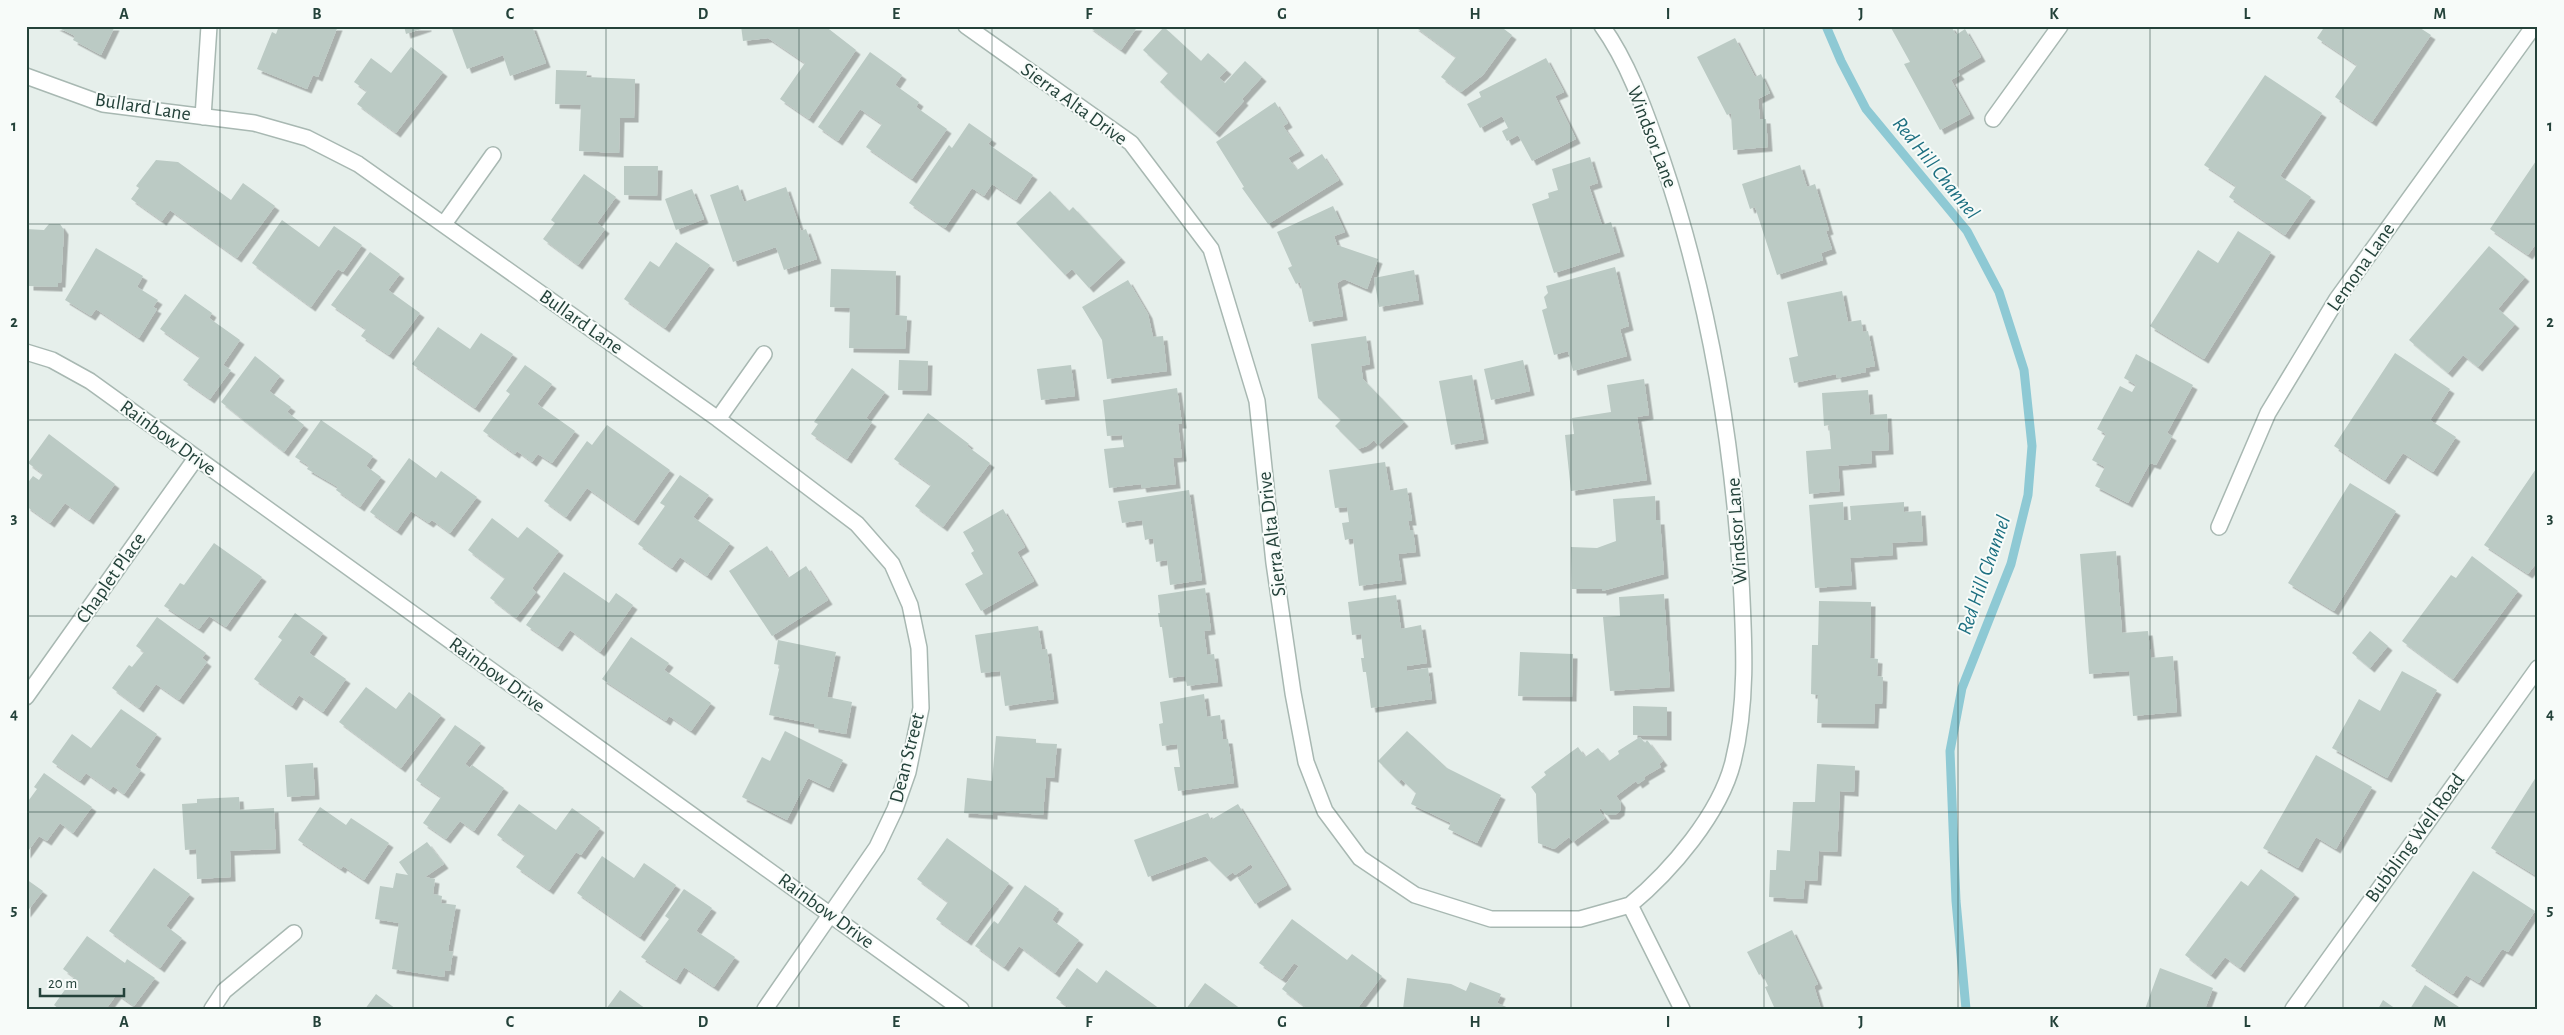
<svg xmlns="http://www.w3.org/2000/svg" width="2564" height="1035" font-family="'Alegreya Sans',sans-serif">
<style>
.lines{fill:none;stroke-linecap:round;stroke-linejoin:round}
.stream{stroke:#8ec9d4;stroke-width:9}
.building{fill:#bbcac4;filter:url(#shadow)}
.minor-casing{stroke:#a8b8b2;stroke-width:18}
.minor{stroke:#fff;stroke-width:15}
.grid{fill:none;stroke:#24423a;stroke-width:1;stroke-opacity:0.55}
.labels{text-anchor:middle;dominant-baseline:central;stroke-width:4;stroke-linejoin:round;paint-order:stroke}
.street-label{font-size:20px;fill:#24423a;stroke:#f7fbf9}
.water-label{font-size:21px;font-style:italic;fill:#1c6f80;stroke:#f7fbf9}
.neatline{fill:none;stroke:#24423a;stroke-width:2}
.grid-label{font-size:16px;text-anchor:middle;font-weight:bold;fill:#24423a}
</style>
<defs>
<filter id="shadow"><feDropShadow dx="4.5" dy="4.5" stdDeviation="0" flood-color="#0004"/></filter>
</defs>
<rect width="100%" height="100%" fill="#e6efeb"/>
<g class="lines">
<path class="stream" d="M1826,26L1841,61L1866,109L1967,231L1999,292L2024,370L2032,446L2028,495L2011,564L1962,688L1950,751L1956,901L1966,1009"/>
</g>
<path class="building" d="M55,26H115L101,55L73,40L75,36Z
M279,26H338L318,77L313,75L307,89L257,69L272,32L276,34Z
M404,26H427V27L406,34Z
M451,26H532L546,63L510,76L503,55L467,69Z
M741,26H825L856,50L809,119L780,99L805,63L768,38L743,41Z
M1088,26H1138L1121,50Z
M1414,26H1500L1512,35L1483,75L1461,92L1441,77L1456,57Z
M1890,26H1951L1956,35L1965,29L1981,57L1957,71L1960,75L1951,80L1970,114L1940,130L1904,64L1910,62Z
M2325,26H2380L2383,29L2385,26H2417L2431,35L2372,122L2335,97L2357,65L2317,38Z
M1164,27L1201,61L1208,53L1227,70L1219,78L1225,83L1245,61L1262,77L1242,99L1244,101L1215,133L1160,82L1168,73L1143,50Z
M1735,38L1755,77L1761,74L1770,93L1758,99L1760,119H1766L1768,147L1733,150L1731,113L1727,115L1697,57Z
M411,47L443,72L396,133L357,104L367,91L354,82L371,58L391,73Z
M870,52L902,75L895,85L919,102L916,107L947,129L912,179L866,147L882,124L860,109L838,141L818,127Z
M1546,58L1564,92L1555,96L1576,139L1532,161L1518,135L1507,141L1502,131L1508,128L1502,116L1480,128L1467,104L1481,97L1479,92Z
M556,70L587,71L586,77L635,79L634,118H620L619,153L579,151L581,105L555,104Z
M2265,75L2322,113L2280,176L2311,197L2285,235L2229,197L2236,186L2204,165Z
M1275,102L1288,123L1283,126L1300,151L1288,158L1297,170L1322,154L1339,180L1268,224L1242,188L1244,187L1216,142Z
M969,123L992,139L988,144L1033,175L1016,200L992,184L984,196L972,188L945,228L909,203L949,145L952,148Z
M1590,157L1598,183L1589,186L1602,225L1611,222L1620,252L1554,273L1532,204L1549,198L1548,193L1558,190L1552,169Z
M2538,158V241L2528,255L2490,229Z
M156,160L178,162L231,200L243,183L275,206L237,258L170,210L162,221L131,199L139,188L136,186Z
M1800,165L1807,187L1815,184L1829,230L1826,231L1832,249L1821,253L1823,260L1777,275L1755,207L1750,209L1742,184Z
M624,166H658L657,196L624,195Z
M584,174L616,197L597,223L605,229L578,265L543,239L555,223L551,220Z
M738,185L744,202L786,187L801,231L806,229L817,259L784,270L776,247L733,262L710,195Z
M692,189L704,219L676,230L665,199Z
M1050,191L1069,211L1073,207L1121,258L1089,288L1072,269L1065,275L1016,223Z
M1333,206L1345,232L1334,236L1337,245L1378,259L1367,289L1344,279L1337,283L1343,316L1309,322L1300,282L1296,284L1288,268L1292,266L1277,232Z
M282,220L319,247L334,226L362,245L343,272L338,269L311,307L252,263Z
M49,224H60L64,230L61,283H58V287L29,286V281H26V229L44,230Z
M2238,231L2271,252L2204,359L2150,326L2198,250L2218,263Z
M676,242L710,265L665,328L624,299L650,261L659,267Z
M2489,246L2525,277L2498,309L2515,324L2478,367L2463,355L2448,373L2409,340Z
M96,248L143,276L137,287L158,300L153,307L157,309L139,338L96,309L91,316L65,300Z
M370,252L400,274L388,290L420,313L389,355L361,336L366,329L331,305Z
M1615,267L1629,326L1620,329L1627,356L1573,371L1568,351L1554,355L1542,310L1547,308L1544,297L1548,293L1546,286Z
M831,269L896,271L895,315L907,316L905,349L849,348L850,308L830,307Z
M1414,270L1419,300L1379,307L1374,278Z
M1128,280L1148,314L1153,337L1163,336L1167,371L1107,379L1102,340L1082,307Z
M1842,291L1848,322L1861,320L1863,332L1868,331L1875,366L1865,368L1866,372L1837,378L1836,374L1794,383L1789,358L1798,356L1787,302Z
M185,294L212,313L209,318L240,340L223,365L231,370L210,399L183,380L200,357L160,329Z
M438,327L470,349L481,333L513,354L475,408L412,364Z
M1366,336L1370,364L1361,366L1363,379L1404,422L1378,445L1374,440L1367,446L1358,449L1335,426L1341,420L1318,398L1311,344Z
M2395,353L2450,389L2430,420L2456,437L2433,472L2403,453L2385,480L2334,446Z
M2136,354L2193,385L2167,433L2172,436L2156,465L2150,463L2128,503L2095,486L2105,467L2092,460L2106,434L2097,429L2120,386L2132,392L2136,385L2124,378Z
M255,356L280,376L269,391L291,407L287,412L304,425L284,452L221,402Z
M899,360L928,361L927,391L898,390Z
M1523,360L1530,391L1491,400L1484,369Z
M525,365L552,384L537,404L575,431L552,463L538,454L532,462L517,451L515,454L483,431L510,394L506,391Z
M1071,365L1075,396L1041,400L1037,369Z
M852,368L885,392L866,418L872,422L847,459L811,434L818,424L814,422Z
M1472,375L1484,439L1451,445L1439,381Z
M1644,379L1649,415L1637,417L1647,480L1571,491L1565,435L1574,434L1572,418L1611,412L1607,385Z
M1177,388L1182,424H1178L1182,457L1173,458L1176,484L1142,488L1141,484L1109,488L1104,449L1124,447L1122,435L1107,436L1103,400Z
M1868,390L1870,415L1887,414L1889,450L1871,451L1872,463L1838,466L1840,491L1809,494L1806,451L1831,449L1829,425L1824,426L1822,393Z
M928,413L969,444L967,446L990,463L943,527L915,506L931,485L894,459Z
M321,420L373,456L366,466L381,477L360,507L336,490L338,487L307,469L309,466L295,457Z
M607,425L670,470L634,521L587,488L566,517L544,501L587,441L592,445Z
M49,434L115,484L89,520L65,503L50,523L26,506V485L33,476L39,480L43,474L28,463Z
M409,458L436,478L441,471L477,497L450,533L432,520L429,523L411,511L397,531L370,512Z
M1385,462L1390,491L1407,488L1412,521H1408L1410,530H1413L1416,552L1398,554L1402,580L1359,586L1353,538L1345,540L1342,523L1349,522L1347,507L1335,508L1329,470Z
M2538,466V561L2528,574L2484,545Z
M680,475L709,495L693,517L730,543L707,576L680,557L672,568L638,544L665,506L660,503Z
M2350,483L2396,511L2334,611L2288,583Z
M1189,490L1202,580L1170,585L1167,560L1156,562L1153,538L1145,540L1142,520L1122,523L1118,501Z
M1655,496L1656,520H1660L1664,574L1602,591V589H1572L1571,547L1597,548L1616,541L1613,499Z
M1843,502L1844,520H1851L1850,506L1904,502V512L1921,511L1923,541L1892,543L1893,555L1850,558L1852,585L1815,588L1809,505Z
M1003,509L1025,547L1017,552L1034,581L981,611L965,584L983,574L971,553L974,551L963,532Z
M492,518L518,538L527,527L559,551L532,588L536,592L516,618L490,598L505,578L468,550Z
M214,543L262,577L226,627L209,616L199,629L164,606L180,583L184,585Z
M767,546L788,578L806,566L828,600L772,636L729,571Z
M2116,551L2122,633L2148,631L2151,658L2173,656L2177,712L2133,716L2129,671L2089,674L2080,554Z
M2472,556L2518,591L2453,679L2402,641L2451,575L2456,578Z
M564,572L609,603L616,593L633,605L600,652L570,630L558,647L526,625Z
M1205,588L1211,630L1204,631L1207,655L1214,654L1218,682L1187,686L1185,676L1169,678L1162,627H1160L1158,613H1160L1158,595Z
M1664,594L1670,687L1610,691L1603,617L1620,616L1619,597Z
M1396,595L1401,629L1421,625L1427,663L1407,666V671L1428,668L1432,699L1371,708L1366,672H1363L1361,658H1364L1361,634L1352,635L1348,602Z
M1819,601L1871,602L1870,658L1878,659L1877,676L1883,677L1882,704H1875L1874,724L1817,723L1818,695L1811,694L1812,645H1818Z
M295,613L323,633L309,653L346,679L323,712L299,695L292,706L254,679L282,640L278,637Z
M157,617L206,653L202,658L207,662L179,700L156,684L139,708L112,688L129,665L132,667L144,652L136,646Z
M1038,626L1042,650L1047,649L1054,699L1005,706L1000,671L981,673L975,635Z
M2370,631L2388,646L2370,668L2352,653Z
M631,637L669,663L664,670L711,703L691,731L669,716L666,721L602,679Z
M778,640L836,652L827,697L852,702L846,734L814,728V724L769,715L780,665L774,664Z
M1520,652L1573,654L1572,697L1518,696Z
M2402,671L2437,690L2387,778L2332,748L2359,699L2380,711Z
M366,687L396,709L409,692L441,715L401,768L339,722Z
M1204,694L1207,717L1220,715L1223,739H1228L1234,783L1178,791L1174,767H1180L1177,744L1162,746L1159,724L1163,723L1160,702Z
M1633,706L1667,707V736L1633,735Z
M121,709L157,734L135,766L141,770L124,794L113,786L110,790L86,773L80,781L52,762L72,734L91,748Z
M455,725L481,743L465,764L470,768L472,765L504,788L474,831L460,821L446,839L423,823L441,797L416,780Z
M785,731L843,760L829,788L808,778L787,820L742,797L762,757L770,761Z
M1407,731L1447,768L1501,795L1477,843L1448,829L1451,823L1411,804L1416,793L1401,779L1399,782L1378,761Z
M996,736L1036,739V743L1057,744L1054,778L1046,777L1043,815L993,811V815L964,813L967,778L992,781Z
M1640,737L1645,743L1647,740L1663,761L1659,764L1661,767L1644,777L1645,779L1638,784L1636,781L1616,796L1621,803L1620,811L1615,815H1606L1601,808L1599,810L1605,818L1573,842L1569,837L1554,849L1538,843L1536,794L1531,787L1546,775L1544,772L1578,747L1585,757L1598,748L1609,761L1619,754L1618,751Z
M2316,755L2372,787L2336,849L2316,837L2298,868L2263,848Z
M313,763L315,795L287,797L285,765Z
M1817,764L1855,766L1854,792L1840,791L1837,852L1819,851L1817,881L1805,880L1803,899L1769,897L1770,870H1776L1777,850L1790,851L1793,802H1815Z
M44,773L92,807L73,833L60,823L47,841L39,836L26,854V804L37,789L34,787Z
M2538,774V877L2491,848Z
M239,797L240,810L274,808L276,849L230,851L231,877L197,879L196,849L185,850L182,804L197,803V799Z
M519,804L556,830L572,808L600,828L581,855L576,852L549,890L516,867L525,855L497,835Z
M1238,804L1287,885L1255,904L1238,878L1253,868L1251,864L1235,875L1233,872L1226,877L1205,856L1148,877L1134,840L1208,813L1211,820Z
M320,807L346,825L351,818L389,843L364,880L343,866L341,869L298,840Z
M947,838L1009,883L967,941L936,919L948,902L917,879Z
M427,842L444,864L425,877L435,879L433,894L442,896L441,903L456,905L448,951L453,952L450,971L445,970L444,977L392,969L399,923L375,919L380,886L393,888L396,873L408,875L399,862Z
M602,856L634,878L644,863L676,885L640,937L577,893Z
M154,868L190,894L166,926L182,938L160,968L109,931Z
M2261,869L2295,894L2240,968L2225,957L2211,975L2185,955L2241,881L2248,886Z
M2473,871L2535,911L2508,952L2502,949L2479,983L2466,975L2453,994L2411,966Z
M26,879L43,891L26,913Z
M1025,885L1059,909L1052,920L1079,940L1055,973L1019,946L1004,967L975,946L994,921L998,924Z
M684,889L712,908L696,931L735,957L714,987L684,967L676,980L641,957L669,919L665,916Z
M1292,919L1347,960L1352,954L1382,976L1357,1009H1308L1282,989L1299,966L1294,963L1282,979L1259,963Z
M1792,930L1818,984L1814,986L1821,1009H1770L1774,1007L1765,987L1768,986L1762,973L1759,975L1747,952Z
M87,936L125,963L127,959L155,978L134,1006L117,994L106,1009H59L54,1005L74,977L63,969Z
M1077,968L1097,983L1106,970L1160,1009H1071L1056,998Z
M2160,968L2213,988L2205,1009H2145Z
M1407,978L1451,984L1466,991L1470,982L1501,994L1497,1003L1511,1009H1403Z
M1205,983L1241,1009H1186Z
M2425,985L2459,1007L2458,1009H2410Z
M620,990L646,1009H606Z
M376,994L396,1009H365Z
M2383,1000L2396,1009H2378Z"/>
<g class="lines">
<defs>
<path id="minor" d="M966,26L1131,143L1211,249L1257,401L1274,563L1293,693L1306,762L1325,811L1360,858L1415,895L1491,919H1580L1630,905
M1602,26C1630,65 1646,114 1662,159C1708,295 1732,435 1741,579C1744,639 1748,702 1733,762C1720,814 1671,871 1630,905L1682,1009
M26,76L103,104L254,123L307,138L358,164L718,419L857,524L892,564L910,605L919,648L921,708L908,772L895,809L877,847L765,1009
M203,117L209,26
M1993,119L2060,26
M444,224L493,155
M26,352L52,360L90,381L961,1009
M718,419L764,354
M2219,527L2268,413L2337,299L2534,26
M26,697L196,458
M212,1009L224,991L294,933
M2293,1009L2538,668"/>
</defs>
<use href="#minor" class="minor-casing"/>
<use href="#minor" class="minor"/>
</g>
<path class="grid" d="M220,26V1009M413,26V1009M606,26V1009M799,26V1009M992,26V1009M1185,26V1009M1378,26V1009M1571,26V1009M1764,26V1009M1958,26V1009M2150,26V1009M2343,26V1009M26,224H2538M26,420H2538M26,616H2538M26,812H2538"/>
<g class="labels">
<g class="street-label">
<text transform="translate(1074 104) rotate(36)">Sierra Alta Drive</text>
<text transform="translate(143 107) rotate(9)">Bullard Lane</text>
<text transform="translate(1652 137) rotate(69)">Windsor Lane</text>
<text transform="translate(2361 267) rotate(-55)">Lemona Lane</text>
<text transform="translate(581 322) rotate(35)">Bullard Lane</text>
<text transform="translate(168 438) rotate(36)">Rainbow Drive</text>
<text transform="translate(1737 531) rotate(-94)">Windsor Lane</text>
<text transform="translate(1272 534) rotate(-97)">Sierra Alta Drive</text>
<text transform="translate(111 578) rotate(-55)">Chaplet Place</text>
<text transform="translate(497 675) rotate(36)">Rainbow Drive</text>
<text transform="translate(907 758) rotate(-76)">Dean Street</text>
<text transform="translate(2415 838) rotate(-54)">Bubbling Well Road</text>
<text transform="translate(826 911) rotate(36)">Rainbow Drive</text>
</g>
<g class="water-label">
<text transform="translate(1936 168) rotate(51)">Red Hill Channel</text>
<text transform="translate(1984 575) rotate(-71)">Red Hill Channel</text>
</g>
</g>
<rect width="2564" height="1035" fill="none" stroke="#f7fbf9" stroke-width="55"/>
<path d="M40 988v8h84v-8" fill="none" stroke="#24423a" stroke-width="2.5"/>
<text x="48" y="988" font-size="15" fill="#24423a" stroke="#f7fbf9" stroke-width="4" paint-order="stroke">20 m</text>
<rect x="28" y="28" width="2508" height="980" class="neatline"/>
<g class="grid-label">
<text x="124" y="19">A</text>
<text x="317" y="19">B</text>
<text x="510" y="19">C</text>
<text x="703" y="19">D</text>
<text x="896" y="19">E</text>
<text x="1089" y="19">F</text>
<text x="1282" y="19">G</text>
<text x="1475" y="19">H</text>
<text x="1668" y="19">I</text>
<text x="1861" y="19">J</text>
<text x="2054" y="19">K</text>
<text x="2247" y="19">L</text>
<text x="2440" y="19">M</text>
<text x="14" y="131">1</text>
<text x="2550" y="131">1</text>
<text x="14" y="327">2</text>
<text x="2550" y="327">2</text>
<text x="14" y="523">3</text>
<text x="2550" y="523">3</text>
<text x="14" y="719">4</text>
<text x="2550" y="719">4</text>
<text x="14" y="915">5</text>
<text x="2550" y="915">5</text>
<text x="124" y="1027">A</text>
<text x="317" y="1027">B</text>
<text x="510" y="1027">C</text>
<text x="703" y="1027">D</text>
<text x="896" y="1027">E</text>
<text x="1089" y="1027">F</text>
<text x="1282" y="1027">G</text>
<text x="1475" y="1027">H</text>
<text x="1668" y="1027">I</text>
<text x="1861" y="1027">J</text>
<text x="2054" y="1027">K</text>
<text x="2247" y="1027">L</text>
<text x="2440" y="1027">M</text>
</g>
</svg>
